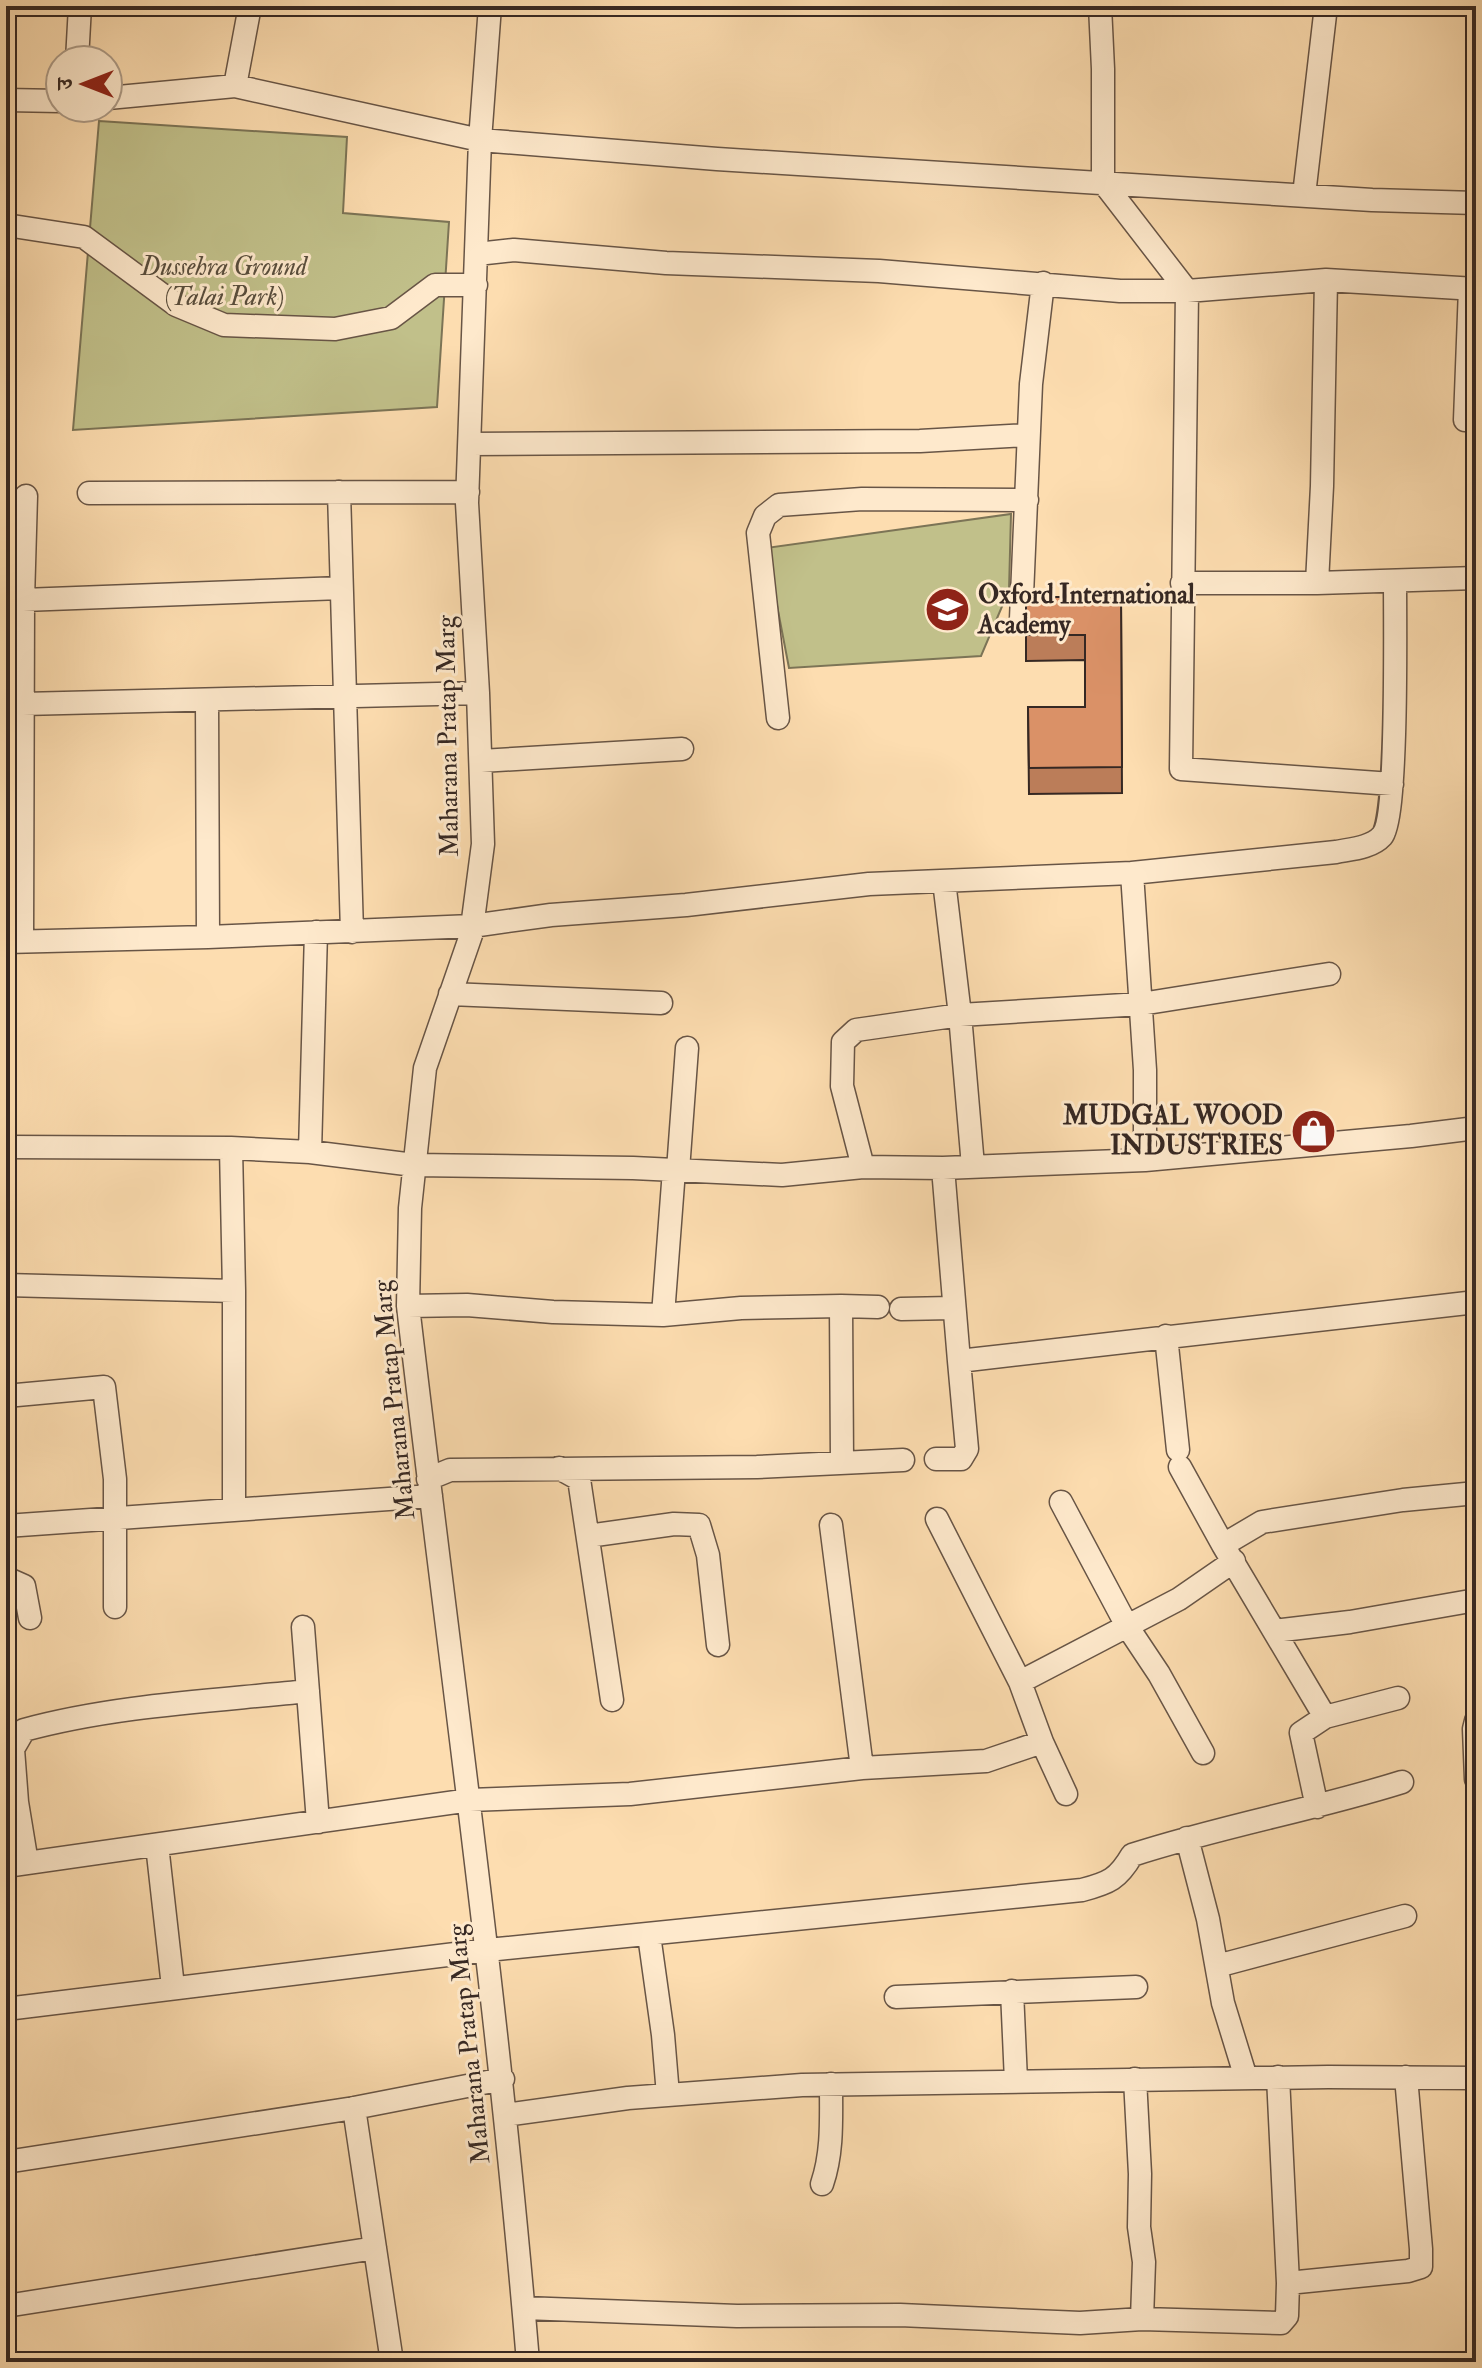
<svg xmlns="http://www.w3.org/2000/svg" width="1482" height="2368" font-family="'IM FELL Double Pica','Noto Serif Devanagari',serif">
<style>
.green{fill:#c1c08a;stroke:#7c7456;stroke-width:2}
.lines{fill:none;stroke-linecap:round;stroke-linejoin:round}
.minor-casing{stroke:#685546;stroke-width:25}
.minor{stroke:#fee9cc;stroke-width:22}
.wall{fill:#bb7d59;stroke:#362823;stroke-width:2}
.building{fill:#da9167;stroke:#362823;stroke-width:2}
.labels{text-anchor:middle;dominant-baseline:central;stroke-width:6;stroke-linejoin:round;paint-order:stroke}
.park-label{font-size:26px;font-style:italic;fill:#594e3d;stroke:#fee9cc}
.poi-label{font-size:26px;font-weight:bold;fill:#362823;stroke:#fee9cc;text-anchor:start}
.street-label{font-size:26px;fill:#362823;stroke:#fee9cc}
</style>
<rect width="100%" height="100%" fill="#fdddb0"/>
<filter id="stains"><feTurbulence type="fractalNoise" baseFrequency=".0025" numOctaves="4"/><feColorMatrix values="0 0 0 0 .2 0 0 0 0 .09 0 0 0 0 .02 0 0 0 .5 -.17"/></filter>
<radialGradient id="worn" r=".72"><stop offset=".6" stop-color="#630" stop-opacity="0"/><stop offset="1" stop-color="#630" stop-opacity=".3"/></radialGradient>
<path class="green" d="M99,121L347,137L343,213L449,222L437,407L73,430Z
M1011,514L1009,590L981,656L789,668L766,548Z"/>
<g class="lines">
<defs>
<path id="minor" d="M490,6L480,140L467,503L478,693L483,844L471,935L425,1068L410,1208L408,1306C449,1658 499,2008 528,2362
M1100,6L1103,69V182L1187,291L1181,769L1392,784
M77,60L80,6
M235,86L250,6
M108,98L235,86L480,140L717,159L1372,200L1476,203
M6,100L60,101
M1304,195L1326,6
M6,225L84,237L176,305L224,325L335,329L391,318L435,285H476
M477,254L514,250L666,263L879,271L1120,291H1187L1326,280L1476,289
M1465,420L1470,288
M470,444L920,441L1028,435
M339,492L352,932
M89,493L468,492
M1182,583H1317L1476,578
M1317,583L1322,486L1326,280
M23,600L341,588
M1021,619L1031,384L1043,283
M207,700L208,937
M23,704L478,693
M778,718L758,533L765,516L779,505L862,499L1027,500
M481,761L682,749
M1132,873L1336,852C1351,849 1371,848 1382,836C1398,818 1395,618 1395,581
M944,881L960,1015L973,1166
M22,941L23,600L26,496
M6,942L208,937L472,926L551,915L686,905L869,884L1132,873L1145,1070V1160
M450,994L661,1003
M6,1147L231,1148L310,1152L414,1165L633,1168L782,1175L863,1167L943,1168L1145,1160L1411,1136L1476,1128
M231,1148L234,1291V1510
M310,1152L316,932
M863,1167L842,1086L843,1042L856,1030L960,1015L1141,1004L1329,974
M943,1168L959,1361L1476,1302
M678,1170L687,1048
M6,1285L234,1291
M408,1306L467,1305L553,1312L663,1315L741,1308L841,1306L842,1462
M841,1306L878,1307
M901,1309L952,1308
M663,1315L674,1170
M1166,1336L1178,1450
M6,1396L104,1387L115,1479V1607
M936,1459H961L967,1449L959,1361
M1180,1467L1223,1545L1325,1717
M559,1468L579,1479L612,1700
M428,1479L450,1470L757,1467L903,1460
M1061,1502L1127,1626L1159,1674L1203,1753
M937,1519L1020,1682L1042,1742L1066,1794
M831,1525L862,1768
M6,1526L431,1496
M588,1536L674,1524L699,1525L708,1555L718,1645
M1223,1545L1262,1522L1403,1500L1476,1493
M6,1578L24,1586L30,1618
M303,1627L318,1822
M1274,1631L1350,1622L1476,1600
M1020,1682L1179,1599L1234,1561
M1476,1721L1474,1729L1476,1779
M1317,1807L1301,1733L1325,1717L1398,1698
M1187,1838L1208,1919L1223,2003L1246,2078
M157,1845L173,1987
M27,1863L17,1802L13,1749L24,1730C116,1705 214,1701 308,1691
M6,1866L470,1800L630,1794L862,1768L986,1761L1042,1742
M649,1935L663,2035L668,2095
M1217,1966L1405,1916
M1012,1991L1016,2081
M896,1997L1136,1987
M6,2009L488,1950L1082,1890C1109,1883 1118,1879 1132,1855C1221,1826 1313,1810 1402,1782
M1135,2079L1140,2174L1139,2227L1144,2262L1142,2319
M354,2108L392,2362
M506,2115L628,2098L802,2085L1328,2077L1476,2078
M6,2162L354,2108L503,2079
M822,2184C833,2152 831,2118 831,2084
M1288,2283L1408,2271L1421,2267V2249L1406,2077
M6,2306L375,2248
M524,2308L737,2316L900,2315L1080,2323L1142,2319L1281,2323L1287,2316L1288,2283L1278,2077"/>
</defs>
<use href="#minor" class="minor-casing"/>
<use href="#minor" class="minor"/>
</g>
<path class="wall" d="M1121,597L1122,793L1029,794L1028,707H1085V660L1026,661V606Z"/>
<path class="building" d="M1034,597H1121L1122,767L1029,768L1028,707H1085V635H1026V606Z"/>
<defs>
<symbol id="school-disc" viewBox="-11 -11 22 22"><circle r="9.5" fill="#8f2418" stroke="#fee9cc"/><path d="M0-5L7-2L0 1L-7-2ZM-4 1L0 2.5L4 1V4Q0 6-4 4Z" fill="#fff"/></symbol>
<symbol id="shop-disc" viewBox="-11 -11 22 22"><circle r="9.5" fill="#8f2418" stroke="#fee9cc"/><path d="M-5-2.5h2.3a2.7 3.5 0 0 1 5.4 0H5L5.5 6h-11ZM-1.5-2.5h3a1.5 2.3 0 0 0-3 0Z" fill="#fff"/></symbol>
</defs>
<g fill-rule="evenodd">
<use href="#school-disc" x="922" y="584" width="51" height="51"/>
<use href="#shop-disc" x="1288" y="1106" width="51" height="51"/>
</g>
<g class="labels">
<g class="park-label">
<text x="224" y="267">Dussehra Ground<tspan x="224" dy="30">(Talai Park)</tspan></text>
</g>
<g class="poi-label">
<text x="978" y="595">Oxford International<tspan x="978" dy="30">Academy</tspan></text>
<text x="1283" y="1116" text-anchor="end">MUDGAL WOOD<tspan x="1283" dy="30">INDUSTRIES</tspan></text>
</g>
<g class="street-label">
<text transform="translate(448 736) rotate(-91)">Maharana Pratap Marg</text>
<text transform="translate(394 1400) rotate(-96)">Maharana Pratap Marg</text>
<text transform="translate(469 2044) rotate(-96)">Maharana Pratap Marg</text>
</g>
</g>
<rect width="1482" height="2368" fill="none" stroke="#fdddb0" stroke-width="32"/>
<rect x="8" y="8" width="1466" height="2352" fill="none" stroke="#362823" stroke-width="4"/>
<rect x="16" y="16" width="1450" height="2336" fill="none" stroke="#362823" stroke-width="2"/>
<g transform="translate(84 84) rotate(270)"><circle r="38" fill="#fee9cc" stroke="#ae9c88" stroke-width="2"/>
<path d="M0-6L14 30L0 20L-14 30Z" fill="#8f2418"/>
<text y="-12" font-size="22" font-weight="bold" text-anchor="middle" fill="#362823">उ</text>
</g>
<rect width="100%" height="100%" filter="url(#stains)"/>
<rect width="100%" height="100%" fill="url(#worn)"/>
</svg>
